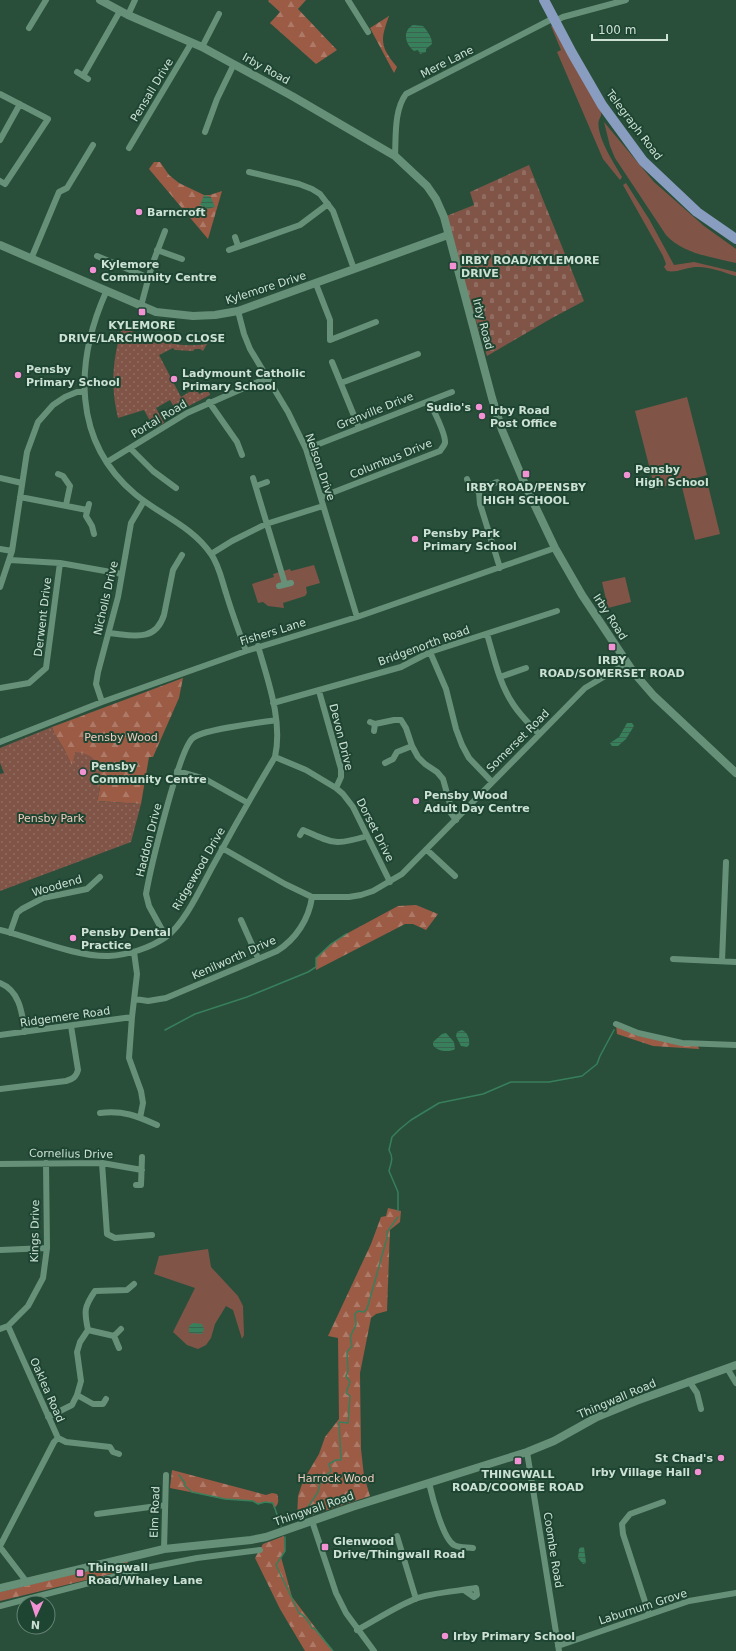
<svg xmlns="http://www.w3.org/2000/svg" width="736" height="1651" font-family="'DejaVu Sans',sans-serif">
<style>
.grass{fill:#805547}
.forest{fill:url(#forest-firs)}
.cemetery{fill:url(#cemetery-stones)}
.park{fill:url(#park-dots)}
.water{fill:url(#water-rules)}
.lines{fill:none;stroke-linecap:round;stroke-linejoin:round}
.stream{stroke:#387f5c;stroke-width:1.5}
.minor{stroke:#679079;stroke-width:6}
.tertiary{stroke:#679079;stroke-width:8}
.primary{stroke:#889dbf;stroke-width:10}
.poi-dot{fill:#f391d5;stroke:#1e4531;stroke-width:1.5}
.labels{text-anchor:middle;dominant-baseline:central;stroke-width:4;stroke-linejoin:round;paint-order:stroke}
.street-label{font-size:11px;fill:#cce1d4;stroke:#1e4531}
.poi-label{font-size:11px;font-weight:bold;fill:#cce1d4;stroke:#1e4531;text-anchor:start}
.park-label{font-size:11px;fill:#f2cabd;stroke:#1e4531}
</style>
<defs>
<pattern id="forest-firs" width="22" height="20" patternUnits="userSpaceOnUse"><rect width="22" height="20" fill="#9c5b45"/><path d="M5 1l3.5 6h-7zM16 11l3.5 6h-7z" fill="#ad7a68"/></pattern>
<pattern id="cemetery-stones" width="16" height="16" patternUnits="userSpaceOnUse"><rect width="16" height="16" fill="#805547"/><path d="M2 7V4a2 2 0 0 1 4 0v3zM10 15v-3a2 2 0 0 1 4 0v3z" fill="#916d61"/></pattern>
<pattern id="park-dots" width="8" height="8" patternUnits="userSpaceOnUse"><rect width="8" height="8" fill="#805547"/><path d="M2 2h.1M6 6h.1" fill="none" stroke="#916d61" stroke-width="1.8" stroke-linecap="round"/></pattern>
<pattern id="water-rules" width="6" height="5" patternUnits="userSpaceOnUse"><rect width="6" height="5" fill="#387f5c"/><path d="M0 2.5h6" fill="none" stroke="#3a644f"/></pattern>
</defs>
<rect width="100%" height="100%" fill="#294f3b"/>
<path class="grass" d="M553,25L601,111C602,116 600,117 599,120C595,135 615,165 622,177L620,180L603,159L557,52L561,50L551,26Z
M604,122L654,182L704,226L736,249V263C712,257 683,254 666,235L615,158L610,146Z
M626,183L649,219L674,265L694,262L736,272V276C723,272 709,266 695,267C685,268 676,273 667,271L664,267L666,264L663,256L623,185Z
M687,397L707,475L655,489L635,411Z
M707,481L720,534L695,540L682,487Z
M314,565L320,583L306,587L307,593L305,596L283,603L284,608L268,606L263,602L258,603L252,584L274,577L273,574L290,569L291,571Z
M625,577L631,602L608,608L602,582Z
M208,1249L211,1267L238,1296L243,1306L244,1335L242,1339L233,1310L226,1306L215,1324L211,1338L206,1345L198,1349L187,1345L173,1332L195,1288L154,1274L159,1256Z"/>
<path class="forest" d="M269,0H306L298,9L337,50L316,64L270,23L280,12L268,1Z
M389,16C380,41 380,46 397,67L394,73L370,28Z
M154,162H160L169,175L179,183L204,195H210L222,191L208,239L149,169Z
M183,678L179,698L153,757H149L141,804L97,801C101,788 101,777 99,764L72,766L64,749L54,733L52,727Z
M416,905L438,914L426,930L413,924H405L316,970V958L331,944L346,934L398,906Z
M616,1025L638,1036L698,1046L699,1049L653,1046L617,1034Z
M388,1208L401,1211L400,1222L390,1230L387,1311L376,1314L371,1318L360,1373L361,1449L364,1476L370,1496L297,1520L298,1496L303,1481L319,1454L325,1437L339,1419L338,1338L328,1336L371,1244L381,1217L386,1216Z
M172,1470L266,1495L272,1493L277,1494C279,1499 279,1505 274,1508L272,1503L265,1502L258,1504L253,1501L225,1499L170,1488Z
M284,1536L285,1551L281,1557L292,1597L333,1651H305L280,1609L255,1558L263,1544Z
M127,1561L129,1565L127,1570L0,1601V1592Z"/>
<path class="cemetery" d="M529,165L584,301L552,318L487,356L444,217L474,205L470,192Z"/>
<path class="park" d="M122,327C148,339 178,349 207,344L203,351L200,349H195L193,351L175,350L173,348L159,355L181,397L196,388L199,394L208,390L210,395L177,412L170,400L156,408L164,423L154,428L144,410L118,418C110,385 113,359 122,327Z
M52,727L54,733L64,749L72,765L75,752C105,754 103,778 97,801L141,804L131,842L0,891V774L4,773L0,763V748Z"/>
<path class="water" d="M413,25L423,26C428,32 432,37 432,44L426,49V52L420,54L418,50L414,51C405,44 402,31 413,25Z
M204,195L211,197L215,207L208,209L200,205Z
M627,723H632L634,726L626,739L618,746H612L610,743L619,737Z
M462,1030C468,1033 470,1039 469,1045L467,1047L461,1046L456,1036L457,1032Z
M446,1033L454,1042L455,1049C449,1053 436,1051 433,1045V1042L442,1034Z
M193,1323L202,1324L204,1329L202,1334L189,1333V1326Z
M581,1547H584L586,1563L583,1564L578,1558L579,1549Z"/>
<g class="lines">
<path class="stream" d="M165,1030L195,1014L247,997L308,972L316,967V958L331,944L346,934
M398,1211V1192L389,1171C391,1162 394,1159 389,1150L392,1137L400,1129L411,1120L439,1103L483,1094L511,1082H549L582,1076L597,1064L600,1056L614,1030
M179,1475L185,1483L184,1485L192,1492L225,1499L253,1501L258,1504L265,1502L273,1503L281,1526
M308,1507L318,1492L321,1480L331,1471L329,1464L336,1460H341L339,1422L348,1423L350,1396L346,1393L350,1382L346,1376L348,1371L347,1352L352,1346C348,1332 353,1335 356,1324C356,1321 355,1317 355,1314L358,1311L364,1312L367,1309L387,1238V1232L398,1217
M285,1537V1551L276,1565L299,1613C305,1615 309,1622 312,1628L315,1629L333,1651"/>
<path class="minor" d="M348,0L368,32
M128,15L135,0
M555,21L563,17L626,0
M29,28L46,0
M202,47L219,14
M77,72L88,79
M83,76L120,11
M0,94L48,119L5,184L0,181
M205,132L217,99L234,64
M0,140L20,104
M129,148L192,42
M395,156C396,136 394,110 406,94L554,18
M249,172L299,184L312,189L320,194L333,211L354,269
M235,237L238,246
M157,250L182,259
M229,250L300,225L328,204
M97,256L149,278
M31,259L59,192L67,188L93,145
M316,284L330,320V340L376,322
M106,292C75,362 72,441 135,494C160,515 192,526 211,554C219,565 222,581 226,593C232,613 239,632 246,651
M141,306L152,265L165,231
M238,311L244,334L250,349L288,412L306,449L357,617
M332,362L359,428
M341,383L418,354
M209,402L237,442L242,455
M130,448L153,471L176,488
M306,449L452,392
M107,462L187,413L267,378
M58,474L63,476L70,486L66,505
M0,478L22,483
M253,478L285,584
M467,479L469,485L479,492L480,504L500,568
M256,486L267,482
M479,492L481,489L497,482
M20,497L87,510
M321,497L440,451C442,448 444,446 445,443C446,433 433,410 429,401
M89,504L86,516L92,526L94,534
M0,549L12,551
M211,554L232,541L266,524L323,506
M10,560L60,563L122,574
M279,586L291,583
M0,587L12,551L27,452L38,422L53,405L65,397L77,392H84
M109,633C132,635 155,643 164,615L173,570L182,555
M487,634C494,657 499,683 513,704C520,715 530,725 539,734
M430,652L446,689L456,729L462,745L469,758L492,782
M500,677L526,668
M0,688L29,683L46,668L60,563
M319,691L341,769V777L336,788
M102,702L96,684L98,672L118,597L131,523L144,501
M273,703L401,667L430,652L557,611
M370,722L375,724L374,731
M375,724L394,720H401L406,728L412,746L418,757L425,764L437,772L443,779L450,804V812L456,820
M0,742L102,702L246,651L357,617L555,548
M275,757L306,770L336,788L343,794L353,807L390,882
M385,763L393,759L397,752L412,746
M177,771L205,779L248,803
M300,835L303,830C332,843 335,846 367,836
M222,848L285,884L312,897H349L361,895L373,891L402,874L585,688L627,663
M427,850L455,876
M241,920L258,958
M0,930C33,938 75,957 109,956C128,955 150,948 166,937C185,924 203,883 215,862C234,827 254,792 275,757C283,721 268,681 258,646
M10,933L17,913L22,909L43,898L87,889L100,877
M166,937L149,906L146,894C150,871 179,748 193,738C204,729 259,723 276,720
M134,952L137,974L132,1017L129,1058L141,1091L143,1103L140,1118
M673,959L736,962
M722,961L726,862
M0,983C20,991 22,1013 25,1032
M135,999L148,1001L166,998L277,951C296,939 309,919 312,897
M616,1024L638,1033L682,1043L736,1045
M0,1035L132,1017
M0,1089L66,1081C73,1079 76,1077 78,1070L71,1026
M100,1113C123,1110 137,1116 157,1125
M102,1163L107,1234L115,1238L152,1235
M0,1164L102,1163L142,1170
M136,1185H141L142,1157
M0,1250L47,1248
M0,1329L8,1326L28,1306L43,1278L47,1248L46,1163
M88,1330L114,1336L121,1329
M114,1336L119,1348
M727,1368L736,1383
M689,1381L697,1393L701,1409
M77,1395L93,1404H103L106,1399
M48,1417L72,1405L77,1395L81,1381L77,1352L80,1342L88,1330C84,1311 84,1307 95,1291L127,1290L134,1284
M58,1438L66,1442L110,1447L113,1452L119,1454
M527,1452L559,1651
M429,1483C432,1496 443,1539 454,1545C459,1548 467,1547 473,1548
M97,1514L165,1505
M312,1521L336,1593L346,1613L374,1651
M397,1536L416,1599
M0,1546L54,1442L58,1438L8,1326
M0,1547L26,1581
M164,1549L166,1475
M0,1606L151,1567L197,1558L260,1550
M649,1614L623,1534L622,1524L630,1514L663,1502
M357,1630C376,1620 395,1607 415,1599C429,1593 459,1591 476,1588L477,1595L474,1597L464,1590
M558,1646L689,1601L736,1593"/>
<path class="tertiary" d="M100,0L128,15L202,47L292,96L395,156L427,186L436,199L444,217L492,398L502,430L527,489L555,548L582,595L634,673L654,696L736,773
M0,245L156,312L193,316L215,315L238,311L448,235
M0,1588L164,1549L251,1540L266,1537L352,1507L527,1452L554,1441L597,1417L636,1401L736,1365"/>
<path class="primary" d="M544,0L572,53L602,105L643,161L697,212L736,239"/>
</g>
<g class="poi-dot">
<circle cx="139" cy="212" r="4"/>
<rect x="449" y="262" width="8" height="8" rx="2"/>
<circle cx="93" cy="270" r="4"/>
<rect x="138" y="308" width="8" height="8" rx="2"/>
<circle cx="18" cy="375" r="4"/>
<circle cx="174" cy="379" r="4"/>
<circle cx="479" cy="407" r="4"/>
<circle cx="482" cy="416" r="4"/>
<rect x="522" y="470" width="8" height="8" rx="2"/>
<circle cx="627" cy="475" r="4"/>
<circle cx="415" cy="539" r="4"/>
<rect x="608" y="643" width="8" height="8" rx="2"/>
<circle cx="83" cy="772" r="4"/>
<circle cx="416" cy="801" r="4"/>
<circle cx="73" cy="938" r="4"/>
<circle cx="721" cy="1458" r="4"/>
<rect x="514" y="1457" width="8" height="8" rx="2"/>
<circle cx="698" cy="1472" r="4"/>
<rect x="321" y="1543" width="8" height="8" rx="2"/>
<rect x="76" y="1569" width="8" height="8" rx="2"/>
<circle cx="445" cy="1636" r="4"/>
</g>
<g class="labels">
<g class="street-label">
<text transform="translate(447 62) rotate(-27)">Mere Lane</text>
<text transform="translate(266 69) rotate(29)">Irby Road</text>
<text transform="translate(152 90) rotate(-59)">Pensall Drive</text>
<text transform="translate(634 125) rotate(53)">Telegraph Road</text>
<text transform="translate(266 288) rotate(-18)">Kylemore Drive</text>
<text transform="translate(483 324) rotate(75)">Irby Road</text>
<text transform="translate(375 411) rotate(-22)">Grenville Drive</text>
<text transform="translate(159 419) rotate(-31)">Portal Road</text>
<text transform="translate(391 459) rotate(-22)">Columbus Drive</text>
<text transform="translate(320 467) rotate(71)">Nelson Drive</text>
<text transform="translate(106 598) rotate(-77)">Nicholls Drive</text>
<text transform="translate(43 617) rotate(-83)">Derwent Drive</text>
<text transform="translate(610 617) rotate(57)">Irby Road</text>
<text transform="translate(273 632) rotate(-17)">Fishers Lane</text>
<text transform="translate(424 646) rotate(-20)">Bridgenorth Road</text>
<text transform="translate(341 737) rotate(76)">Devon Drive</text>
<text transform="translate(518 741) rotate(-45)">Somerset Road</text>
<text transform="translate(375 830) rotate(63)">Dorset Drive</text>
<text transform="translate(149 840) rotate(-76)">Haddon Drive</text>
<text transform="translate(199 869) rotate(-60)">Ridgewood Drive</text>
<text transform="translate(57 886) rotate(-16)">Woodend</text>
<text transform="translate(234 958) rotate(-24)">Kenilworth Drive</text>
<text transform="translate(65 1017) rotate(-8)">Ridgemere Road</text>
<text transform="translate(71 1154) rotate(1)">Cornelius Drive</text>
<text transform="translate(35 1231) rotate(-89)">Kings Drive</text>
<text transform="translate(47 1390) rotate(66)">Oaklea Road</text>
<text transform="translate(617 1399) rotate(-23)">Thingwall Road</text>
<text transform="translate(314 1509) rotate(-19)">Thingwall Road</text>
<text transform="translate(155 1512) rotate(-88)">Elm Road</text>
<text transform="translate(553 1550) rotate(81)">Coombe Road</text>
<text transform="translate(643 1607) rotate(-18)">Laburnum Grove</text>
</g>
<g class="poi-label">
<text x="147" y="212">Barncroft</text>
<text x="461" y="260">IRBY ROAD/KYLEMORE<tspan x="461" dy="13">DRIVE</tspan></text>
<text x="101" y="264">Kylemore<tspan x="101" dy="13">Community Centre</tspan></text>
<text x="142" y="325" text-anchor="middle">KYLEMORE<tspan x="142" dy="13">DRIVE/LARCHWOOD CLOSE</tspan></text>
<text x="26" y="369">Pensby<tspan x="26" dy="13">Primary School</tspan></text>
<text x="182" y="373">Ladymount Catholic<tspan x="182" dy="13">Primary School</tspan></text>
<text x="471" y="407" text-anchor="end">Sudio's</text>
<text x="490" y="410">Irby Road<tspan x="490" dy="13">Post Office</tspan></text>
<text x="635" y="469">Pensby<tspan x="635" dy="13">High School</tspan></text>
<text x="526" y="487" text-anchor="middle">IRBY ROAD/PENSBY<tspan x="526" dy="13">HIGH SCHOOL</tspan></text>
<text x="423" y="533">Pensby Park<tspan x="423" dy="13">Primary School</tspan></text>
<text x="612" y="660" text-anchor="middle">IRBY<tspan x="612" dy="13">ROAD/SOMERSET ROAD</tspan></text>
<text x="91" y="766">Pensby<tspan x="91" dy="13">Community Centre</tspan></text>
<text x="424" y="795">Pensby Wood<tspan x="424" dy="13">Adult Day Centre</tspan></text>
<text x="81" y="932">Pensby Dental<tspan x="81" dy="13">Practice</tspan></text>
<text x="713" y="1458" text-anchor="end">St Chad's</text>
<text x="690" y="1472" text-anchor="end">Irby Village Hall</text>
<text x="518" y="1474" text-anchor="middle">THINGWALL<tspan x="518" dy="13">ROAD/COOMBE ROAD</tspan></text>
<text x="333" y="1541">Glenwood<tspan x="333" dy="13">Drive/Thingwall Road</tspan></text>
<text x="88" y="1567">Thingwall<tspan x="88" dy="13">Road/Whaley Lane</tspan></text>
<text x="453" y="1636">Irby Primary School</text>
</g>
<g class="park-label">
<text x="121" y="737">Pensby Wood</text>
<text x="51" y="818">Pensby Park</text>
<text x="336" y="1478">Harrock Wood</text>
</g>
</g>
<g transform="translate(36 1615) rotate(183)"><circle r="19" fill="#1e4531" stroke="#648372"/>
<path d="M0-3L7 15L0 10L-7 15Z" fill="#f391d5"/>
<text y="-6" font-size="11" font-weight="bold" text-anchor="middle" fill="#cce1d4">N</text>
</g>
<path d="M592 34v6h75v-6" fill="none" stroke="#cce1d4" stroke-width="2"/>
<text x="598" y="34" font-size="12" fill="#cce1d4" stroke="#1e4531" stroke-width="3" paint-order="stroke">100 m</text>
</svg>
